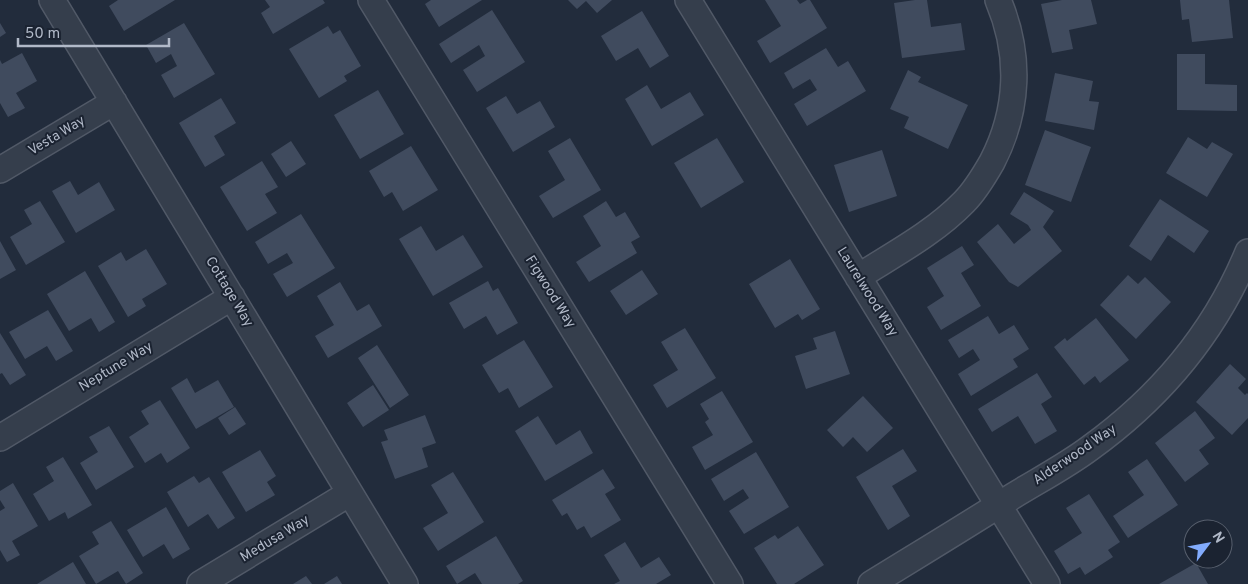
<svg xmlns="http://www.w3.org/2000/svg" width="1248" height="584" font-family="Overpass,sans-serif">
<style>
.building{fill:#404b5e}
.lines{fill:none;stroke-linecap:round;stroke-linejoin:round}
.minor-casing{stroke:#515967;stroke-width:28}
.minor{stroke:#353e4c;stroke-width:25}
.labels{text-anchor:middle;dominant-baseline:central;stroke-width:4;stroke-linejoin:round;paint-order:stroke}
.street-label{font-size:14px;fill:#b1b9c8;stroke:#1b2331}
</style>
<rect width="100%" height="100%" fill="#222c3c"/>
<path class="building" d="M118,0H175L124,31L109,6Z
M265,0H323L325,3L273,34L261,13L270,7Z
M431,0H482L439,27L425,4Z
M568,0H612L597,13L586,1L577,9Z
M765,0H797L800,4L807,0H810L827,28L770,63L757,41L781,26Z
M915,0H927L931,27L961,23L965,50L902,58L894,3Z
M1062,0H1091L1097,24L1069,30L1073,49L1052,53L1041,4Z
M1180,0H1229L1233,38L1192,42L1189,19L1182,20Z
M492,10L525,62L477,92L463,70L485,56L479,45L451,63L439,44Z
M642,11L669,56L650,68L638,48L616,61L601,36Z
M0,23L6,33L0,37Z
M184,23L215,74L174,98L161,75L177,66L171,54L156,63L146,45Z
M328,26L333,34L340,30L361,66L344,76L347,81L319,98L289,49Z
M826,48L838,67L848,61L866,91L807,126L794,104L817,90L810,79L793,89L784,73Z
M22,53L37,81L16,93L25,108L8,117L0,103V60L2,64Z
M1177,54H1205V84L1237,85V111L1177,110Z
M908,70L921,77L918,82L968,105L948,149L904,128L909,117L890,109Z
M1055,73L1093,81L1089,101L1099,102L1094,130L1045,121Z
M647,85L661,109L690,92L704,115L652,146L625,99Z
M378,90L404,134L360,159L334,115Z
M506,96L517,114L540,101L555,127L513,152L486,108Z
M221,98L236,123L214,136L225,155L205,167L179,123Z
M1045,130L1091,147L1071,202L1025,185Z
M1188,137L1207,149L1212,142L1233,154L1207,197L1166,173Z
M570,138L601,190L553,218L539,196L565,180L548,151Z
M717,138L744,182L701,208L674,163Z
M291,141L306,164L286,177L271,154Z
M411,146L438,190L403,211L392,192L384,197L369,171Z
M882,150L897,196L849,212L834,165Z
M262,161L278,187L265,194L277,213L247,231L220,187Z
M70,181L78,195L99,182L115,210L76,233L52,191Z
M1024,192L1054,211L1043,227L1062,251L1018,287L1009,282L977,242L998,224L1014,244L1031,230L1028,225L1010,214Z
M1160,199L1209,231L1194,253L1168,235L1151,261L1129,246Z
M40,201L65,242L26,265L10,237L32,224L24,210Z
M606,201L616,217L625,212L640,237L631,242L637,253L589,282L576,262L601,246L583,216Z
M301,214L335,268L287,297L273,274L293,263L287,253L268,264L255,242Z
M421,226L436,251L463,235L483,267L433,296L399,239Z
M0,241L16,270L0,279Z
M962,246L974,265L961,273L981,306L941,330L927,307L944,296L927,268Z
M146,249L167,284L142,299L146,306L128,317L98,266L121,252L126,261Z
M790,259L820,309L802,320L798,314L775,328L749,284Z
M642,270L658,294L626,315L610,291Z
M85,271L115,322L99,332L91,318L69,331L47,294Z
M1128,275L1138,284L1145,277L1171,302L1136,339L1100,305Z
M488,281L493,291L498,288L518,323L497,335L486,316L464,329L449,303Z
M340,282L357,311L369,304L382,326L328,358L315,336L334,325L317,296Z
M48,310L73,351L56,361L47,346L25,359L9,332Z
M988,316L999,334L1014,325L1029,349L1013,359L1018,367L971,396L958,374L980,360L973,349L959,358L948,340Z
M1096,318L1129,360L1100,383L1095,376L1084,385L1054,347L1065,338L1067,341Z
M685,328L716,378L667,408L653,385L678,370L661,342Z
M835,331L850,374L806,389L795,356L817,349L813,338Z
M0,333L26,375L10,385L2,373L0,374Z
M524,340L553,387L519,408L508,388L499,393L482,365Z
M377,345L409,395L390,408L358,358Z
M1230,364L1246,379L1238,388L1245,395L1247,393L1248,394V418L1232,435L1196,402Z
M1037,373L1052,397L1041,404L1057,431L1035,444L1018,416L992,432L978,409Z
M187,378L195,393L218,380L234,407L196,429L171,388Z
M373,385L389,410L363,427L347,403Z
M722,391L753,442L705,470L692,447L713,435L705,422L709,419L700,404Z
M863,396L893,428L867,452L853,437L843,447L827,430Z
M160,400L190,448L167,463L161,453L145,463L129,437L149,424L141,411Z
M235,407L246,424L229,435L218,418Z
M1195,411L1215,438L1199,450L1209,464L1185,482L1155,443Z
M425,415L436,443L422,448L428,467L395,479L381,442L388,440L384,430Z
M538,416L556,445L580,430L593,453L545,481L515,431Z
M109,426L134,467L96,490L80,463L98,452L89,437Z
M903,449L917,471L892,486L910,516L888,530L856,477Z
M260,450L276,476L267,482L275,495L246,512L222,472Z
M756,452L789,507L744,534L729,511L749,498L743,489L724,501L711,479Z
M63,457L92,505L68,519L65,512L49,521L33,494L54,481L46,467Z
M1147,459L1178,505L1128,538L1113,516L1144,495L1128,472Z
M603,469L615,488L605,494L621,520L591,538L584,526L577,530L567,513L562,516L552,500Z
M453,472L484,522L438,551L423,528L448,513L431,485Z
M194,476L199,483L209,477L235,518L218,529L208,514L188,527L167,492Z
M13,483L38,526L12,541L20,555L7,562L0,550V511L5,508L0,500V491Z
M1089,494L1120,542L1108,550L1113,557L1085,575L1080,567L1068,574L1054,551L1082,533L1066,508Z
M166,507L190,549L173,559L164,544L143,557L127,530Z
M111,521L143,573L126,584L118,571L96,584L79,556L99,544L92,532Z
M798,526L824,565L794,584H777L754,548L775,535L778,539Z
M496,536L523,581L518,584H482L475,573L457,584L446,566Z
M625,542L641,568L659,557L671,575L656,584H614L620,581L604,555Z
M73,562L86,584H37Z
M1196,563L1208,584H1159Z
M306,576L312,584H293Z
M337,576L342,584H324Z"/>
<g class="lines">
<defs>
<path id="minor" d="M52,0L405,584
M371,0L730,584
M688,0L1047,584
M0,170L114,102
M858,277C894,254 934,233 964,202C975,191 984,176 992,162C1019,110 1021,54 998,0
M0,438L232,297
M200,584L350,493
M871,584C918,555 966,526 1013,496C1039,480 1066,466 1090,448C1159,398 1215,332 1248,252"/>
</defs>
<use href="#minor" class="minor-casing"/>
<use href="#minor" class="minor"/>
</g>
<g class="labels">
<g class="street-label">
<text transform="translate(57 136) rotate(-31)">Vesta Way</text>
<text transform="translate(229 292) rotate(59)">Cottage Way</text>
<text transform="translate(550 292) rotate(58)">Figwood Way</text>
<text transform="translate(867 292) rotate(58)">Laurelwood Way</text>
<text transform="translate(116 367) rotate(-31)">Neptune Way</text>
<text transform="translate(1075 455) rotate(-34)">Alderwood Way</text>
<text transform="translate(275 539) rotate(-31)">Medusa Way</text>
</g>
</g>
<g transform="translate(1208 544) rotate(58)"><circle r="24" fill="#1b2331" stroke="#575f6d"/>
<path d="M0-4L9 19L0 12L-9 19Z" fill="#82abfc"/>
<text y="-8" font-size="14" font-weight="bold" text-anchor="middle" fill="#b1b9c8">N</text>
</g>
<path d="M18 38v8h151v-8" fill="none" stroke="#b1b9c8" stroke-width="2.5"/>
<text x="25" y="38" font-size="15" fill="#b1b9c8" stroke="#1b2331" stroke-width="4" paint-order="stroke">50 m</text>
</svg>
